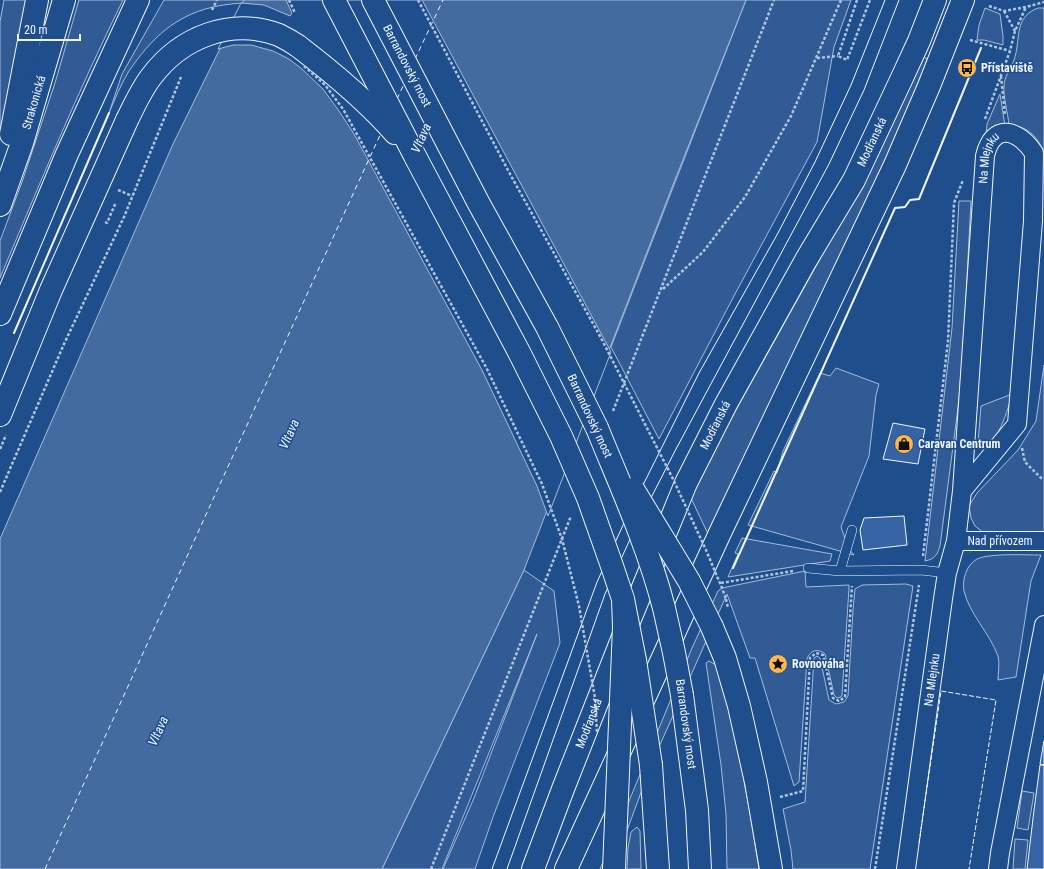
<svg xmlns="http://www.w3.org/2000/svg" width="1044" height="869" font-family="'Roboto Condensed',sans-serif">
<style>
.green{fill:#305b95;stroke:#a8bbd7}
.water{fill:#446ba0;stroke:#a8bbd7}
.pier{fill:#1f4e8c;stroke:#a8bbd7}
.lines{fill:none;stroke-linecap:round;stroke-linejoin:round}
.ferry{stroke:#f2f6ff;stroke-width:1;stroke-dasharray:5 4;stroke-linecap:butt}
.building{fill:#3563a3;stroke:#f2f6ff}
.service-casing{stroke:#f2f6ff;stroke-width:10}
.minor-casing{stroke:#f2f6ff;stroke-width:20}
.secondary-casing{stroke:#f2f6ff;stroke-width:24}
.primary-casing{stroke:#f2f6ff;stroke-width:24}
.trunk-casing{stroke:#f2f6ff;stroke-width:24}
.path{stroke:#b3c4dc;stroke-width:2.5;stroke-dasharray:3 2;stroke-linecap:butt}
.service{stroke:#1f4e8c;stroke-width:9}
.minor{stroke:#1f4e8c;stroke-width:18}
.secondary{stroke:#1f4e8c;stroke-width:22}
.primary{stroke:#1f4e8c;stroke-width:22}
.trunk{stroke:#1f4e8c;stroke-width:22}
.tram{stroke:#f2f6ff;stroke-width:1}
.primary-bridge-casing{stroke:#f2f6ff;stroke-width:24;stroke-linecap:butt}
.trunk-bridge-casing{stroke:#f2f6ff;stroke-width:24;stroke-linecap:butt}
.path-bridge{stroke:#b3c4dc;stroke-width:2.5;stroke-dasharray:3 2;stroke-linecap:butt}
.primary-bridge{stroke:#1f4e8c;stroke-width:22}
.trunk-bridge{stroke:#1f4e8c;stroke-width:22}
.fence{stroke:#f2f6ff;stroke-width:1;stroke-dasharray:5 2;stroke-linecap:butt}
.wall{stroke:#f2f6ff;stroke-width:2}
.labels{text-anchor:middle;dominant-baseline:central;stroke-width:3;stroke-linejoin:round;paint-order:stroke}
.street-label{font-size:12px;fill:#f2f6ff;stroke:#1f4e8c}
.poi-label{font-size:12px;font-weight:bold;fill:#f2f6ff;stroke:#1f4e8c;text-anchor:start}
.water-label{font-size:13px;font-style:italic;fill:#f2f6ff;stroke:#1f4e8c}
</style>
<rect width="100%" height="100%" fill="#1f4e8c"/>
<path class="green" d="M4,0H31L7,109L0,133V22Z
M79,0H123C78,91 39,185 0,278V241L22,182L55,83Z
M164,0H244L243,3C189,6 159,27 129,71C121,84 115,99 109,113L122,74Z
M746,0H851L834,47L817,142L735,294L659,439L611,347Z
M985,8L1000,14L1003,36V45L984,40H977L979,25Z
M1038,8H1044V152C1037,136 1027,126 1009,125C1008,114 1003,96 1004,86C1004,77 1011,68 1014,60C1021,41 1013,17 1038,8Z
M924,57L929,60L887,159L708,534L691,498L727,426L878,155Z
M1000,94L1005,126L986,135L987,124Z
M959,201H971L963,353L958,408L940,546C937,555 935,559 925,561L952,328Z
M1044,365V532L984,533L975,526L971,518L969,506L977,493L1018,450L1036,421Z
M836,368L879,384L876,395L869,456L841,527L849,549L854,555L748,525L774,471L777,473L783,451L820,373L830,376Z
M1012,394C1009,407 996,450 980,447L978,443L981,406Z
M742,538L832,554L830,561L728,577L738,554L735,553Z
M1041,555L1031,581L1016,677L998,680C998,673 1000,663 998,656C990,634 969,613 964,591C962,580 966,565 977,559C990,553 1025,555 1041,555Z
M524,570L554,591L560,643L493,817L475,869H443L474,798L537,634L442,869H382Z
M805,571L806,587L849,585V588L842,695L841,697L837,698L834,695L825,654C818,648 810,650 807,659L799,782L794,786L755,658H750L727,594L651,765L613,869H600L627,806L692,648L718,591L722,588Z
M906,584L913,586L870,869H793L791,850L783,809L805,802L814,658L817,656L820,658L829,700L836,704L844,702L848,696L853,610L855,589L862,585Z
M709,661L716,665L722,684L736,740L749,807L759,869H727L726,814L721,765L706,663Z
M1022,791L1034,793L1028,830L1017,828Z
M637,827L640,831L641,869H627L628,848L631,832Z
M1015,839L1028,840L1025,869H1013Z"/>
<path class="water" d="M244,0H746L671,190L524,570L382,869H0V539L173,144Z"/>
<path class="pier" d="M286,0H422L611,352L548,516L537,486L482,370L354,134L339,111L323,89L302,69L289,59L273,51L251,45H233L218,49L241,3L264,5L290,16L292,13Z"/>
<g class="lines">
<path class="ferry" d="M415,59L443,0
M397,99L404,84
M45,869L209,508L381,133"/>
</g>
<path class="building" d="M893,423L925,429L918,464L883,459Z
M904,516L907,545L863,550L860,530L864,518Z
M1044,741V765L1040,764Z
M1040,765H1044V869H1027L1034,810Z"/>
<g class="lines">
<defs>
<path id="service" d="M808,568L840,571L921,570L947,573
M840,571L852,530"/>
<g id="minor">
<path id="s1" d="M956,541H1044"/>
<path id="s2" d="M906,869L943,599L947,573L956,541L962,491L985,156C993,122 1018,129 1034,153L1033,221L1017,424L962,491"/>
<path d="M998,869L1000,853L1044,625"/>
</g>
<g id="secondary">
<path id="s3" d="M533,869L563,789L628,624L686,483L726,404L806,260L854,180L901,80L919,41L935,0"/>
<path d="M566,869L719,535L895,165L929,86L963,0"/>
</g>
<g id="primary">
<path d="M334,0L416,158"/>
<path id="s4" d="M373,0L478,202L547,327L597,428"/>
<path d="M298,46C332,72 366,100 395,133"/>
<path d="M11,134L37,0"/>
<path id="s5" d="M0,205L22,143L64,0"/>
<path d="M0,314L67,154L138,0"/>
<path d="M0,415L51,290L127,120"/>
<path d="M712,627L725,658L739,706L756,782L771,869"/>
<path d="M682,695L697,810L700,869"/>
</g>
<path id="trunk" d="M651,765L658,869"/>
</defs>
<use href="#service" class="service-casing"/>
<use href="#minor" class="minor-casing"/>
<use href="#secondary" class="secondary-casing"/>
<use href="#primary" class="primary-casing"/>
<use href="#trunk" class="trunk-casing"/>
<path class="path" d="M289,0L295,13
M857,0L838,56L847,60L870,0
M989,6L1004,11L1026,7L1044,2
M212,10L217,0
M1004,11L1015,31
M970,40L1010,51
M817,58L838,56
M1001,76L1005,115
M985,119L1010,51L1015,31L1026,7
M118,190L132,196
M105,222L107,223L116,202
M663,289L703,252L745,197L791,116L841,0
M613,411L774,0
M1022,448L1025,462L1041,478H1044
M0,449L6,435
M0,492L64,344L124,217L181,77
M923,556L948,341L954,203L963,180
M721,583L793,571
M726,599L728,608
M780,797L803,791L810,658L816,653L823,655L833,698L839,701L845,697L852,586
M431,869L571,516
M875,869L919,585"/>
<use href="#service" class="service"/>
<use href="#minor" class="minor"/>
<use href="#secondary" class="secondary"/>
<use href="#primary" class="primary"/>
<use href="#trunk" class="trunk"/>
<path class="tram" d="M492,869L597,582L624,523L699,373L778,233L815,162L851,85L885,0
M507,869L605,594L632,535L676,449L829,164L864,90L899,0"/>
<defs>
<path id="primary-bridge" d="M127,120C134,106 141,90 151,77C181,37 231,17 279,35C285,38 292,42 298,46
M416,158L520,354L561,436L588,498L612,566L623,599L624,627L614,869
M597,428C621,487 648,546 664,608C671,637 677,666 682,695
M633,489L689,581L712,627"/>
<path id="trunk-bridge" d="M623,599L635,660L651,765"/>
</defs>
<use href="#primary-bridge" class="primary-bridge-casing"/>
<use href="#trunk-bridge" class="trunk-bridge-casing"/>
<path class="path-bridge" d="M418,0L510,174L601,338L673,479L706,550L722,588L726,599
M304,66L325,85L343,109L486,367L542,484L562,539L579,606L595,698L597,733"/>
<use href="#primary-bridge" class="primary-bridge"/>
<use href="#trunk-bridge" class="trunk-bridge"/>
<path class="fence" d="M919,843L941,691L996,700L969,869"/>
<path class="wall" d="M14,333L109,113
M733,568L895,208L905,207L910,200L919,199L981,48"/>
</g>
<defs>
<symbol id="bus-disc" viewBox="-11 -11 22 22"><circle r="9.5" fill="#ffb74d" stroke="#1f4e8c"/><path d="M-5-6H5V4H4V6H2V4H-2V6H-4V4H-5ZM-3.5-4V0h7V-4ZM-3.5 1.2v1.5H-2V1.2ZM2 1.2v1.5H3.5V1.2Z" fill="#111"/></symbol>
<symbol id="shop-disc" viewBox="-11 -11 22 22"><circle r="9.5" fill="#ffb74d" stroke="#1f4e8c"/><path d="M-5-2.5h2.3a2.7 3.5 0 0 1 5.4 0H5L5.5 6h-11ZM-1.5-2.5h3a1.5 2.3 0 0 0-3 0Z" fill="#111"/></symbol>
<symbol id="sight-disc" viewBox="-11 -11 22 22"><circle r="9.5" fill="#ffb74d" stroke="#1f4e8c"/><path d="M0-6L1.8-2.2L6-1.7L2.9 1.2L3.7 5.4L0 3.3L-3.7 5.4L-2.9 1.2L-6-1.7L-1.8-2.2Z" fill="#111"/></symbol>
</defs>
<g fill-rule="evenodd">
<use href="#bus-disc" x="956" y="57" width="22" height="22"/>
<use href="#shop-disc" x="893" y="433" width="22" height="22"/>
<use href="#sight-disc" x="767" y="653" width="22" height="22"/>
</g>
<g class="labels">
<g class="street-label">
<text stroke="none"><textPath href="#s4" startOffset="74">Barrandovský most</textPath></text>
<text stroke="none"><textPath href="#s5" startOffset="108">Strakonická</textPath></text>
<text stroke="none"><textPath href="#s3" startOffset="804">Modřanská</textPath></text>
<text stroke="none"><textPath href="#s2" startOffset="717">Na Mlejnku</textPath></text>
<text transform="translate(590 416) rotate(65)">Barrandovský most</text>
<text stroke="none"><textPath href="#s3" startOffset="480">Modřanská</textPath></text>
<text stroke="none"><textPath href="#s1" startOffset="44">Nad přívozem</textPath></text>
<text stroke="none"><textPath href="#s2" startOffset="191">Na Mlejnku</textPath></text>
<text stroke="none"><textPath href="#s3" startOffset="156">Modřanská</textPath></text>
<text transform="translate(686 724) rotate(82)">Barrandovský most</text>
</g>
<g class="poi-label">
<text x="981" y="68">Přístaviště</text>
<text x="918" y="444">Caravan Centrum</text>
<text x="792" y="664">Rovnováha</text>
</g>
<g class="water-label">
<text transform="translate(421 138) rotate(-66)">Vltava</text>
<text transform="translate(289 434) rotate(-66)">Vltava</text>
<text transform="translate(158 731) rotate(-66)">Vltava</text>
</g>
</g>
<path d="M18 34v6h62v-6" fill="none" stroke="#f2f6ff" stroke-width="2"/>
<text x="24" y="34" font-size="12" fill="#f2f6ff" stroke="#1f4e8c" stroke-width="3" paint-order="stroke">20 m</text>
</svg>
